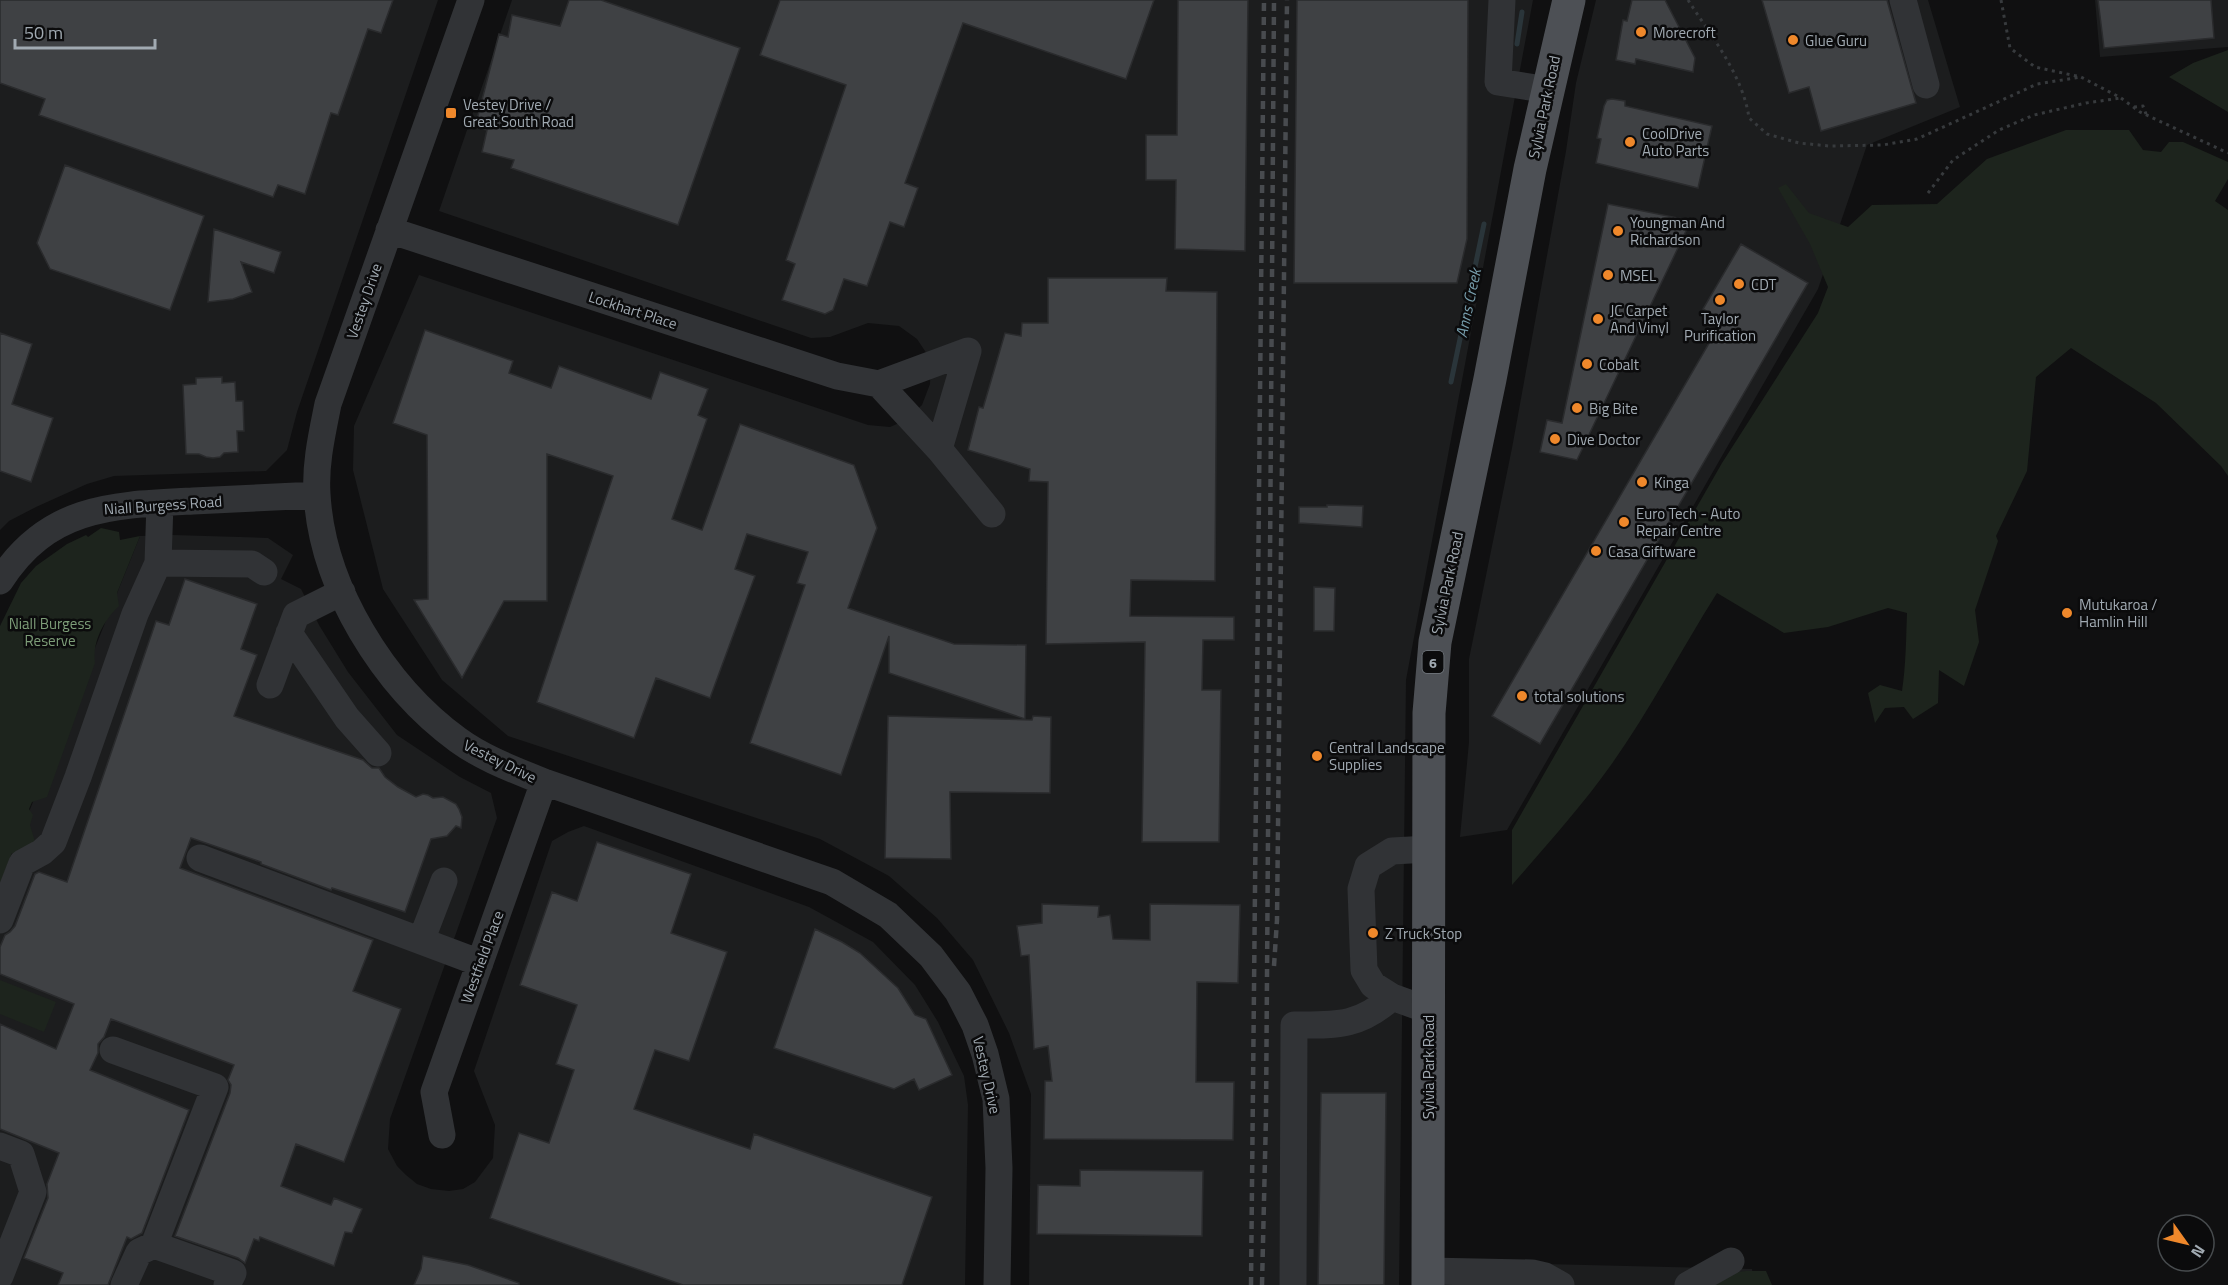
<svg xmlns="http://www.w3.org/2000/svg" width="2228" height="1285" font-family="'Titillium Web',sans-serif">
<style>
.built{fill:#1c1d1e}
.green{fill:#1d241d}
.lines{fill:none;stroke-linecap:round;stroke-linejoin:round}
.stream{stroke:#2a353a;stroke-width:5}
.building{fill:#3f4144;stroke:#2a2b2d;stroke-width:1.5}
.path{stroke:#373a3d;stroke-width:3;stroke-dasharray:3 4.5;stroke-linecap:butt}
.minor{stroke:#313336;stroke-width:27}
.major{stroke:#4d5055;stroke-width:33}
.rail{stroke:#484b4f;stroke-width:4.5;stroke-dasharray:8 6;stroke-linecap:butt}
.poi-dot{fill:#ef882b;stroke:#0b0b0c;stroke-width:2}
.labels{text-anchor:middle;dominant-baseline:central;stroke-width:5;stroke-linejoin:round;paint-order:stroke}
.shield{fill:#0b0b0c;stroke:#747a80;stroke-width:1.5}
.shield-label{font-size:14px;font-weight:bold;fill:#a1aab2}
.poi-label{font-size:15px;fill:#a1aab2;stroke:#0b0b0c;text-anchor:start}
.street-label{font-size:15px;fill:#a1aab2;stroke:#0b0b0c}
.park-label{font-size:15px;fill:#7d9d78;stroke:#0b0b0c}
.water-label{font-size:16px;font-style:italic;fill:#789fae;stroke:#0b0b0c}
</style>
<rect width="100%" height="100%" fill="#101011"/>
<path class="built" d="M0,0H438L297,412L287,450L266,471L114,476L87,484L36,507L9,521L0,530Z
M512,0H1533L1406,680L1399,1285H1029L1031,1094L1009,1033L973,960L937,918L889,876L820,839L508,736L442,680L383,589L353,470L354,426L419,275L868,425L890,427L906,420L922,405L930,384L931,360L917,339L899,326L868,323L830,337L811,338L439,211Z
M1596,0H1928L1960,107L1867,145L1818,289L1507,830L1460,837L1469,742V659L1512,448L1566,151L1576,83Z
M2095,0H2228V47L2100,57Z
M173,535L268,538L293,555L281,579L301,589L319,625L348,672L397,735L460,777L491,793L497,818L390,1119L388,1149L397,1166L406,1175L417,1184L431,1189L449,1191L463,1189L475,1182L493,1158L495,1125L474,1071L552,841L568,832L584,826L809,907L873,942L915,985L938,1022L964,1076L968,1105L965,1285H0V884L140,536Z
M1457,1262L1752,1269L1754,1285H1458Z"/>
<path class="green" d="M2228,50V112L2169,77L2193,63Z
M2066,130H2129L2143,150L2161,152L2169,142H2183L2228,162V179L2215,201L2228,210V476L2221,466L2156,403L2071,348L2036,377L2027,471L1996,536L1998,541L1975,610L1979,642L1964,686L1939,670L1938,703L1913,719L1904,707L1885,708L1875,723L1868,693L1880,685L1902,691C1906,665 1906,639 1907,613L1888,608L1828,627L1784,633L1717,593C1681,650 1650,710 1611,765C1581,807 1546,846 1512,885V830L1722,463L1818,313L1828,287L1810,244L1778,188L1786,184L1809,213L1848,227L1872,205L1937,204L1987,159Z
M101,528L119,532L120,540L140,536L117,593L119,606C104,620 92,642 95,663L47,797L32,802L29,809L33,815L30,825L36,845L25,856L12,853L0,884V626L21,583L36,566L67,544L86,535L88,537Z
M0,980L56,1002L44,1032L0,1014Z
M1746,1271H1766L1772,1285H1696L1726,1274Z"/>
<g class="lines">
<path class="stream" d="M1517,44L1522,12
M1451,382L1484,224"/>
</g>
<path class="building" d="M0,0H393L381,33L368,29L338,115L331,113L305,194L278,185L273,197L39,115L45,99L0,83Z
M569,0H601L740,48L678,225L511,168L514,160L482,152L487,130L475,127L499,34L508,37L512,15L560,26Z
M780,0H1154L1126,79L963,23L905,183L918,188L904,227L890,222L867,286L844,279L833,310L825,314L782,300L795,264L786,260L846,85L760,55Z
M1178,0H1248L1245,251L1175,249L1176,180H1146V135H1177Z
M1297,0H1468L1467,239L1457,283H1294Z
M1632,0H1665L1695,58L1693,72L1636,59L1635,64L1616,60L1623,20L1627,21Z
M1762,0H1887L1916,103L1821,131L1809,87L1789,93Z
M2098,0H2211L2214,38L2104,48Z
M1612,99L1625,101V106L1712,126L1698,188L1596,163L1601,139L1597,138L1604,106L1607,100Z
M65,165L204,216L170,310L50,269L37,243Z
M1608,204L1688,220L1686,231L1577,460L1540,452L1547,420L1562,423Z
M214,229L281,252L274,273L241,262L252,292L233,299L208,302Z
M1741,244L1808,283L1540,744L1492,716L1722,321L1703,309Z
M1048,278H1167L1166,291L1217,292L1215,581L1131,580L1130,616L1234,617V640H1203L1202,690H1221L1219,842H1142L1145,642L1046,644L1048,482L1029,481L1030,469L968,450L979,407L983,408L1005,333L1021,336L1022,323H1048Z
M425,330L513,361L509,373L551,388L559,366L651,399L660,372L708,389L698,415L707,419L672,519L702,530L740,424L854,465L877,528L848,608L954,644L1026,645L1025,719L889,673V636L841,775L750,743L805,585L797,583L808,552L747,534L735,569L755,576L710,698L656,678L634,738L537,702L613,476L547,454V601H504L462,678L414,600L428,599L427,435L393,423Z
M0,333L32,344L12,404L53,418L31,482L0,471Z
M222,377V383L235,382L236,401H243L244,431H237L238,452L224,453L220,457L213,458L206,457L199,454H186L183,385L196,384V378Z
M1327,505L1363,506L1362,527L1299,523V507H1327Z
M185,579L257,604L241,649L257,655L234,716L363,760L372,768H379L385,777L398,787L416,797L423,794L428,795L433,798L443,797L456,804L459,809L462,817L461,828L456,826L447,836L431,839L405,912L332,888L331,890L261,864V862L191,838L180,868L373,940L353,991L401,1009L344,1162L296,1144L281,1186L331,1205L334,1198L362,1209L352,1233L345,1232L334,1266L260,1237L259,1241L254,1239L245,1263L238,1258L175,1236L230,1093L231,1085L228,1080L234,1065L111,1019L104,1037L98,1044V1053L90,1070L189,1110L142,1233L131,1239L127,1237L108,1285H58L63,1273L24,1258L48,1198L47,1184L59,1153L0,1129V1024L56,1049L74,1004L0,974V947L5,935L10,932L15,926L35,874L39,872L67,882L156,621L169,625Z
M1314,587L1335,588L1334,631H1314Z
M888,716L1032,720L1033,716L1051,717L1050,793L950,792L951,859L885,858Z
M597,842L691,874L671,933L727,952L689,1061L655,1050L634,1109L750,1149L754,1134L932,1197L902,1285H683L490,1218L519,1133L549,1143L574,1070L556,1064L577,1005L520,985L552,892L577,901Z
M1042,904L1099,906L1098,917L1110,915L1113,939L1150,940V904L1240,905L1238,983L1197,982L1196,1082H1234L1233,1140L1044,1139L1045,1081H1052L1048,1046L1034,1049L1029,955L1021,956L1017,926L1042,923Z
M815,929L842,942L860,953L898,988L915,1015L926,1019L952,1075L919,1090L914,1079L894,1089L774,1048Z
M1321,1093H1386L1384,1285H1318Z
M1080,1170L1203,1171L1202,1236L1037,1234L1038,1185L1080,1186Z
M423,1256L468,1265L519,1283V1285H414L421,1269Z"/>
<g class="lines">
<path class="path" d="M1688,0C1711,36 1743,75 1749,118L1767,134L1799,143L1829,146L1883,145L1917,139L2037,84L2081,77
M2001,0L2010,48L2035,67L2081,77L2121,98L2140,112L2228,153
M2134,107L2143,106L2146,114
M1928,193L1953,160L1999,130L2034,115L2086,103L2121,98"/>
<path class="minor" d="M471,0L328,404C322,434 315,464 317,494C322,587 384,686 458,740C484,759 515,770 544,782L832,882L888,915L931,956L958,992L975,1025L985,1054L996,1099L999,1168L997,1285
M1502,0L1498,82L1549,90
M1903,0L1926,85
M389,230L837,376L879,384
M968,351L939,449L879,384Z
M939,449L992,514
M158,563L252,564L264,572
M0,581C48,506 112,505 193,501C234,499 275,497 317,495
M289,633L347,718L378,753
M270,685L296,615L342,592
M200,858L480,963
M0,920L22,863L42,852L53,842L78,777L135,614L158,563L160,503
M421,941L444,881
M1428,1010L1392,997L1373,985L1364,970L1361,889L1368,866L1392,851L1429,849
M113,1050L215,1087L154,1245
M442,1135L434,1092L544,782
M0,1146L21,1154L33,1192L0,1276
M1428,1271L1532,1273L1545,1276L1561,1285
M124,1285L139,1252L154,1245L233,1273L227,1285
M1293,1285L1294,1025C1336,1025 1359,1027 1392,997
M1688,1285L1731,1261"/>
<path class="major" d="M1428,1285L1429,713L1435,642L1490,379L1530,169L1569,0"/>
<path class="rail" d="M1274,966L1277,920L1287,0
M1251,1285L1264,0
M1262,1285L1266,1116L1274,0"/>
</g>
<g class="poi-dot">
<circle cx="1641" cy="32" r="6"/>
<circle cx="1793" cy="40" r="6"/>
<rect x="445" y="107" width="12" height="12" rx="3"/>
<circle cx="1630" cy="142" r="6"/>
<circle cx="1618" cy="231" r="6"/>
<circle cx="1608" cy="275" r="6"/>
<circle cx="1739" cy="284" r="6"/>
<circle cx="1720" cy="300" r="6"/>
<circle cx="1598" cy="319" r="6"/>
<circle cx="1587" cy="364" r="6"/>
<circle cx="1577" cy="408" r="6"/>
<circle cx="1555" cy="439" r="6"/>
<circle cx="1642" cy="482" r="6"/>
<circle cx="1624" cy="522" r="6"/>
<circle cx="1596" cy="551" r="6"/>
<circle cx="2067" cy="613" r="6"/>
<circle cx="1522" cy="696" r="6"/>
<circle cx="1317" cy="756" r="6"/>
<circle cx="1373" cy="933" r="6"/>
</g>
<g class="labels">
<rect class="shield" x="1422.5" y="651" width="21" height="22" rx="4.5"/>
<g class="shield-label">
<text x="1433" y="662">6</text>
</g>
<g class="poi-label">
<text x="1653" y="32">Morecroft</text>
<text x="1805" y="40">Glue Guru</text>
<text x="463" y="104">Vestey Drive /<tspan x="463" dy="17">Great South Road</tspan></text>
<text x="1642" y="133">CoolDrive<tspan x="1642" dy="17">Auto Parts</tspan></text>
<text x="1630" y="222">Youngman And<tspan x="1630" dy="17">Richardson</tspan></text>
<text x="1620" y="275">MSEL</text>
<text x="1751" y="284">CDT</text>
<text x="1610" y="310">JC Carpet<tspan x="1610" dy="17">And Vinyl</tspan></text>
<text x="1720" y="318" text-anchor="middle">Taylor<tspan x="1720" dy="17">Purification</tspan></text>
<text x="1599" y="364">Cobalt</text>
<text x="1589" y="408">Big Bite</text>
<text x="1567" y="439">Dive Doctor</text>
<text x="1654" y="482">Kinga</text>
<text x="1636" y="513">Euro Tech - Auto<tspan x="1636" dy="17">Repair Centre</tspan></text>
<text x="1608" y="551">Casa Giftware</text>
<text x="2079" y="604">Mutukaroa /<tspan x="2079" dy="17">Hamlin Hill</tspan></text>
<text x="1534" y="696">total solutions</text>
<text x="1329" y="747">Central Landscape<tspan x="1329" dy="17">Supplies</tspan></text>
<text x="1385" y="933">Z Truck Stop</text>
</g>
<g class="street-label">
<text transform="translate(1544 107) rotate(-78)">Sylvia Park Road</text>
<text transform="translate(364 301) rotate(-71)">Vestey Drive</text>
<text transform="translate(633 310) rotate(18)">Lockhart Place</text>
<text transform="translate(163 505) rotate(-4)">Niall Burgess Road</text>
<text transform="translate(1447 583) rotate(-78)">Sylvia Park Road</text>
<text transform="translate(500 761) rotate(26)">Vestey Drive</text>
<text transform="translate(482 957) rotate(-70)">Westfield Place</text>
<text transform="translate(1428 1067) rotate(-90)">Sylvia Park Road</text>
<text transform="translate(987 1075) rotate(77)">Vestey Drive</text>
</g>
<g class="park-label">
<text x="50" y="623">Niall Burgess<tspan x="50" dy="17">Reserve</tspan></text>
</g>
<g class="water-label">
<text transform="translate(1468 303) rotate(-78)">Anns Creek</text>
</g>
</g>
<g transform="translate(2186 1243) rotate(124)"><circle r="28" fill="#0b0b0c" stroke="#474b4e" stroke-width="1.5"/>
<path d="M0-4.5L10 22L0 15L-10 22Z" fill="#ef882b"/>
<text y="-9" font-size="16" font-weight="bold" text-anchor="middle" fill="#a1aab2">N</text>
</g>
<path d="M15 39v9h140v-9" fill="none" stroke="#a1aab2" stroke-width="3"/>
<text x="24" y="39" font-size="18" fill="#a1aab2" stroke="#0b0b0c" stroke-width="4.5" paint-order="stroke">50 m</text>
</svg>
